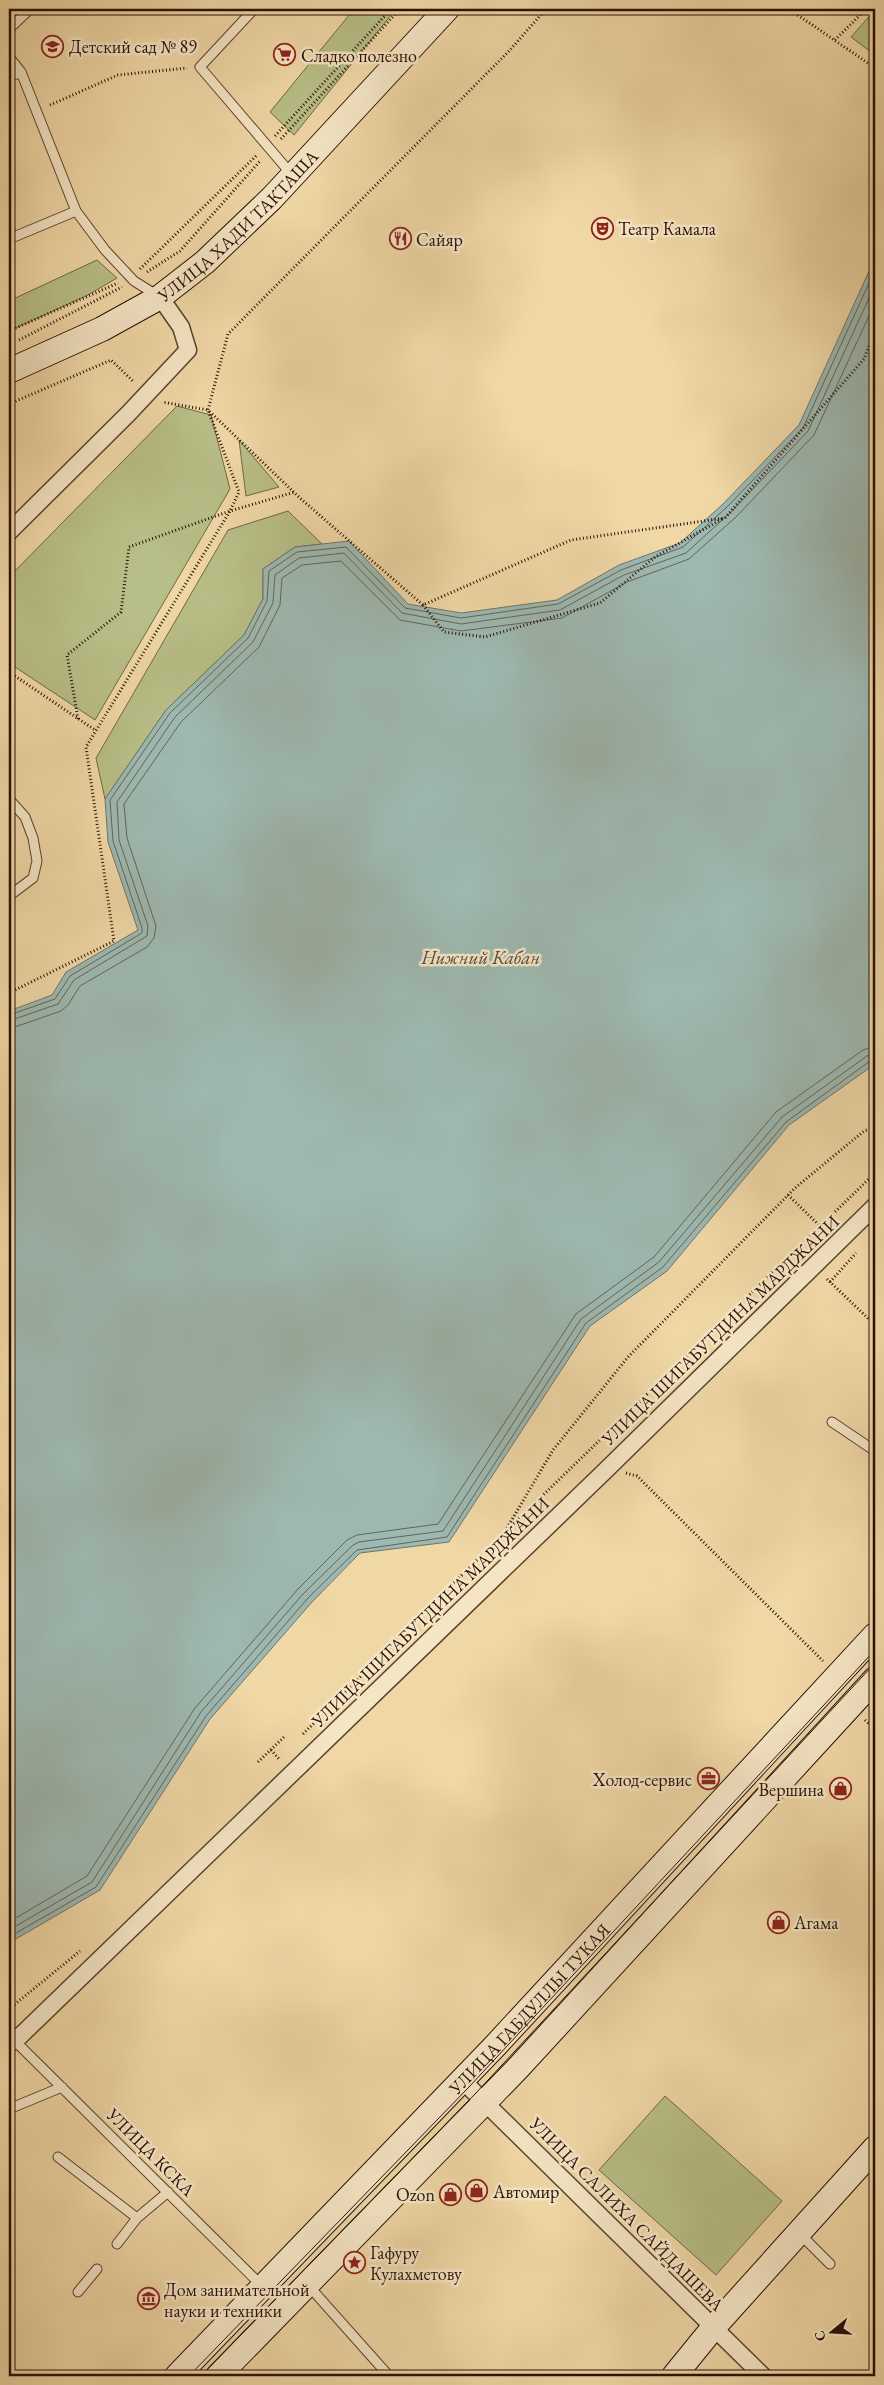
<svg xmlns="http://www.w3.org/2000/svg" width="884" height="2385" font-family="'EB Garamond',serif">
<style>
.green{fill:#b8be87;stroke:#706746}
.water{fill:#9db8b0;stroke:#6e756c}
.lines{fill:none;stroke-linecap:round;stroke-linejoin:round}
.shore{stroke:#62645a;stroke-width:1}
.lane-casing{stroke:#5a422d;stroke-width:11}
.street-casing{stroke:#5a422d;stroke-width:19}
.secondary-casing{stroke:#281005;stroke-width:26}
.path{stroke:#281005;stroke-width:3;stroke-dasharray:1 2.5;stroke-linecap:butt}
.lane{stroke:#f5e5c5;stroke-width:9}
.street{stroke:#f5e5c5;stroke-width:16}
.secondary{stroke:#f5e5c5;stroke-width:24}
.tram{stroke:#281005;stroke-width:1}
.labels{text-anchor:middle;dominant-baseline:central;stroke-width:5;stroke-linejoin:round;paint-order:stroke}
.poi-label{font-size:18px;fill:#281005;stroke:#f5e5c5;text-anchor:start}
.street-label{font-size:18px;fill:#281005;stroke:#f5e5c5}
.water-label{font-size:19px;font-style:italic;fill:#514b41;stroke:#f5e5c5}
</style>
<rect width="100%" height="100%" fill="#f0d7a6"/>
<filter id="stains"><feTurbulence type="fractalNoise" baseFrequency=".004" numOctaves="4"/><feColorMatrix values="0 0 0 0 .2 0 0 0 0 .09 0 0 0 0 .02 0 0 0 .5 -.17"/></filter>
<radialGradient id="worn" r=".72"><stop offset=".6" stop-color="#630" stop-opacity="0"/><stop offset="1" stop-color="#630" stop-opacity=".3"/></radialGradient>
<path class="green" d="M354,9H396L294,135L270,112Z
M875,10V55L851,37Z
M97,260L117,278L86,296L9,331V301Z
M177,406L211,415L230,489L95,720L9,663V577Z
M239,440L279,487L246,496Z
M288,511L322,544L295,547L263,569V599L244,635L166,710L105,799L96,758L228,530Z
M665,2096L782,2201L716,2275L599,2170Z"/>
<path class="water" d="M875,258V1064L789,1125L667,1271L590,1326L449,1542L360,1553L312,1602L210,1719L100,1890L9,1943V1011L52,995L66,972L138,930L108,842L105,799L166,710L244,635L263,599V569L295,547L349,541L408,604L461,613L557,600L619,565L680,543L723,504L799,425Z"/>
<g class="lines">
<path class="shore" d="M9,1015L55,999L70,976L142,933V928L113,841L110,800L170,713L248,638L267,601L269,571L297,552L346,547L405,608L461,618L558,604L621,570L683,547L727,507L803,428L875,270
M9,1021L58,1004L74,980L147,936L148,926L119,840L117,802L175,717L253,642L273,603L275,575L299,558L344,553L402,613L461,624L560,610L624,575L686,553L731,512L808,431L875,285
M9,1029L61,1011L68,1005L80,986L147,947L154,938L156,926L127,838L124,804L181,722L259,647L280,605L282,578L302,565L341,561L400,620L461,631L562,618L627,582L689,559L736,517L814,435L875,303
M9,1922L87,1876L195,1708L298,1589L347,1540L357,1535L438,1524L576,1314L654,1257L776,1112L863,1050L875,1046
M9,1930L92,1882L201,1712L303,1594L353,1545L359,1542L443,1531L581,1319L659,1262L782,1117L867,1056L875,1054
M9,1937L96,1887L206,1716L308,1598L357,1550L447,1537L586,1323L663,1267L786,1122L870,1061L875,1060"/>
<defs>
<path id="lane" d="M254,9L200,67L293,176
M9,29L30,9
M9,57L21,72L76,211L105,250L134,281L158,296
M9,77L21,72
M9,239L76,211
M9,799L25,817L33,838L37,861L33,878L9,896
M832,1422L875,1451
M14,2040L262,2286
M9,2109L62,2087
M58,2157L137,2218L168,2192
M800,2234L830,2264
M117,2244L137,2218
M308,2285L389,2376
M78,2292L97,2269"/>
<path id="street" d="M9,532L128,414L188,350L181,327L160,297
M9,2043L16,2040L607,1469L875,1206
M462,2080L763,2376"/>
<g id="secondary">
<path id="s1" d="M9,371L102,329L160,297L205,262L272,198L447,9"/>
<path id="s2" d="M177,2376L495,2046L875,1635"/>
<path d="M218,2376L518,2068L875,1679"/>
<path d="M674,2376L713,2328L875,2148"/>
</g>
</defs>
<use href="#lane" class="lane-casing"/>
<use href="#street" class="street-casing"/>
<use href="#secondary" class="secondary-casing"/>
<path class="path" d="M546,9L510,50L228,334L208,410L301,499L423,605L571,540L725,518L864,359L875,331
M789,9L875,68
M835,40L866,9
M50,105L118,75L187,68
M275,136L391,9
M281,139L400,9
M140,269L257,155
M147,272L180,251L261,160
M9,331L118,283
M19,340L122,287
M9,404L111,360L134,382
M423,605L444,632L485,637L600,603L655,557L722,519
M9,672L95,730
M78,719L67,655L121,612L129,547L230,511L239,492L208,410L162,402
M9,993L114,941L86,747L230,511L295,492
M788,1195L820,1226
M827,1279L875,1325
M830,1282L856,1253
M626,1473L637,1476L823,1661
M507,1528L553,1450L628,1357L795,1188L864,1131L875,1127
M865,1720L875,1729
M303,1734L504,1533L875,1173
M271,1750L279,1759
M258,1762L284,1737
M9,2009L80,1951"/>
<use href="#lane" class="lane"/>
<use href="#street" class="street"/>
<use href="#secondary" class="secondary"/>
<path class="tram" d="M189,2376L469,2087L875,1650
M201,2376L476,2093L875,1663"/>
</g>
<defs>
<symbol id="school-ring" viewBox="-11 -11 22 22"><circle r="9.5" fill="#f5e5c5" stroke="#8f2418" stroke-width="1.5"/><path d="M0-5L7-2L0 1L-7-2ZM-4 1L0 2.5L4 1V4Q0 6-4 4Z" fill="#8f2418"/></symbol>
<symbol id="supermarket-ring" viewBox="-11 -11 22 22"><circle r="9.5" fill="#f5e5c5" stroke="#8f2418" stroke-width="1.5"/><path d="M-6-5.5h2.5l.6 2H6L4.5 2H-2.5L-4.4-4H-6ZM-1.5 3.2a1.3 1.3 0 1 0 .1 0ZM3 3.2a1.3 1.3 0 1 0 .1 0Z" fill="#8f2418"/></symbol>
<symbol id="theatre-ring" viewBox="-11 -11 22 22"><circle r="9.5" fill="#f5e5c5" stroke="#8f2418" stroke-width="1.5"/><path d="M-5-5.5Q0-4 5-5.5V0Q5 5 0 6Q-5 5-5 0ZM-3.3-2.5H-1v1.5H-3.3ZM1-2.5H3.3v1.5H1ZM-2.8 1Q0 5.5 2.8 1Z" fill="#8f2418"/></symbol>
<symbol id="restaurant-ring" viewBox="-11 -11 22 22"><circle r="9.5" fill="#f5e5c5" stroke="#8f2418" stroke-width="1.5"/><path d="M-5-6h1v4h1v-4h1v4h1v-4h1v5L-1.5 .5V6h-2V.5L-5-1ZM5-6V6H3V1.5H1.5Q1.5-4 5-6Z" fill="#8f2418"/></symbol>
<symbol id="office-ring" viewBox="-11 -11 22 22"><circle r="9.5" fill="#f5e5c5" stroke="#8f2418" stroke-width="1.5"/><path d="M-6-3h4V-5.5h4V-3h4V5H-6ZM-1-4.5V-3h2v-1.5ZM-6 0V1H6V0Z" fill="#8f2418"/></symbol>
<symbol id="shop-ring" viewBox="-11 -11 22 22"><circle r="9.5" fill="#f5e5c5" stroke="#8f2418" stroke-width="1.5"/><path d="M-5-2.5h2.3a2.7 3.5 0 0 1 5.4 0H5L5.5 6h-11ZM-1.5-2.5h3a1.5 2.3 0 0 0-3 0Z" fill="#8f2418"/></symbol>
<symbol id="sight-ring" viewBox="-11 -11 22 22"><circle r="9.5" fill="#f5e5c5" stroke="#8f2418" stroke-width="1.5"/><path d="M0-6L1.8-2.2L6-1.7L2.9 1.2L3.7 5.4L0 3.3L-3.7 5.4L-2.9 1.2L-6-1.7L-1.8-2.2Z" fill="#8f2418"/></symbol>
<symbol id="museum-ring" viewBox="-11 -11 22 22"><circle r="9.5" fill="#f5e5c5" stroke="#8f2418" stroke-width="1.5"/><path d="M0-6L6-3V-2H-6V-3ZM-5-1h2V3h-2ZM-1-1h2V3h-2ZM3-1h2V3H3ZM-6 4H6V6H-6Z" fill="#8f2418"/></symbol>
</defs>
<g fill-rule="evenodd">
<use href="#school-ring" x="40" y="34" width="25" height="25"/>
<use href="#supermarket-ring" x="272" y="42" width="25" height="25"/>
<use href="#theatre-ring" x="590" y="216" width="25" height="25"/>
<use href="#restaurant-ring" x="388" y="226" width="25" height="25"/>
<use href="#office-ring" x="696" y="1766" width="25" height="25"/>
<use href="#shop-ring" x="828" y="1776" width="25" height="25"/>
<use href="#shop-ring" x="766" y="1910" width="25" height="25"/>
<use href="#shop-ring" x="464" y="2178" width="25" height="25"/>
<use href="#shop-ring" x="438" y="2182" width="25" height="25"/>
<use href="#sight-ring" x="342" y="2250" width="25" height="25"/>
<use href="#museum-ring" x="136" y="2286" width="25" height="25"/>
</g>
<g class="labels">
<g class="poi-label">
<text x="69" y="46">Детский сад № 89</text>
<text x="301" y="55">Сладко полезно</text>
<text x="618" y="228">Театр Камала</text>
<text x="416" y="239">Сайяр</text>
<text x="692" y="1779" text-anchor="end">Холод-сервис</text>
<text x="824" y="1789" text-anchor="end">Вершина</text>
<text x="794" y="1922">Агама</text>
<text x="493" y="2191">Автомир</text>
<text x="435" y="2194" text-anchor="end">Ozon</text>
<text x="370" y="2252">Гафуру<tspan x="370" dy="21">Кулахметову</tspan></text>
<text x="164" y="2289">Дом занимательной<tspan x="164" dy="21">науки и техники</tspan></text>
</g>
<g class="street-label">
<text stroke="none"><textPath href="#s1" startOffset="274">УЛИЦА ХАДИ ТАКТАША</textPath></text>
<text transform="translate(720 1330) rotate(-44)">УЛИЦА ШИГАБУТДИНА МАРДЖАНИ</text>
<text transform="translate(430 1612) rotate(-44)">УЛИЦА ШИГАБУТДИНА МАРДЖАНИ</text>
<text stroke="none"><textPath href="#s2" startOffset="509">УЛИЦА ГАБДУЛЛЫ ТУКАЯ</textPath></text>
<text transform="translate(151 2152) rotate(45)">УЛИЦА КСКА</text>
<text transform="translate(627 2214) rotate(45)">УЛИЦА САЛИХА САЙДАШЕВА</text>
</g>
<g class="water-label">
<text x="481" y="957">Нижний Кабан</text>
</g>
</g>
<rect width="884" height="2385" fill="none" stroke="#f0d7a6" stroke-width="30"/>
<rect x="10" y="10" width="864" height="2365" fill="none" stroke="#281005" stroke-width="2.5"/>
<rect x="15" y="15" width="854" height="2355" fill="none" stroke="#281005"/>
<g transform="translate(832 2332) rotate(252)" stroke="#f5e5c5" stroke-width="4" paint-order="stroke">
<path d="M0-4L9 19L0 12L-9 19Z" fill="#281005"/>
<text y="-8" font-size="14" font-weight="bold" text-anchor="middle" fill="#281005">С</text>
</g>
<rect width="100%" height="100%" filter="url(#stains)"/>
<rect width="100%" height="100%" fill="url(#worn)"/>
</svg>
